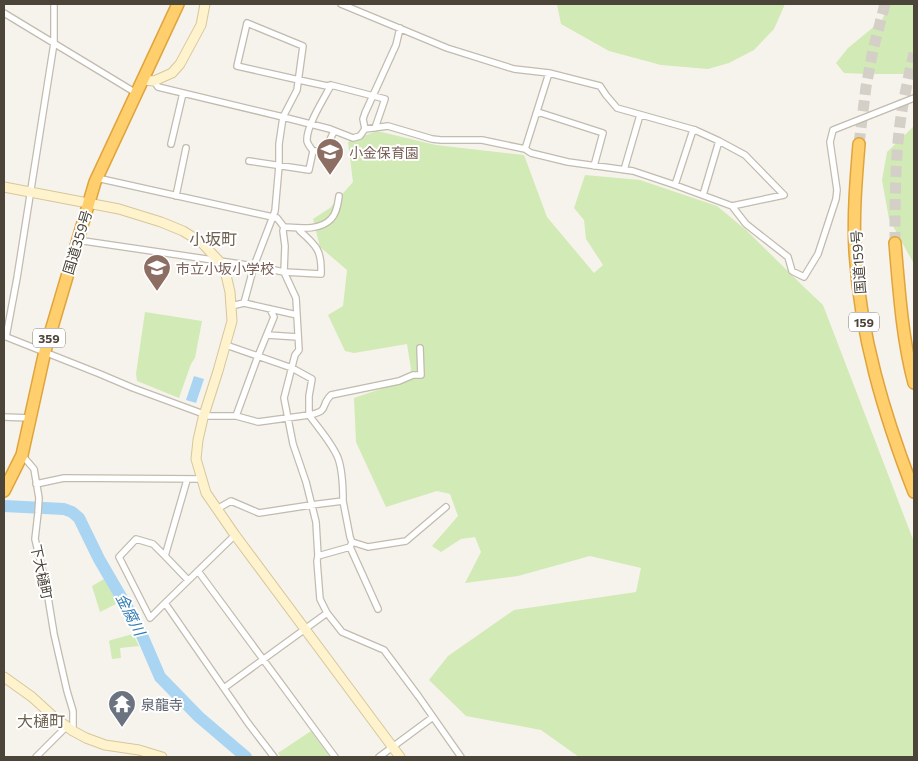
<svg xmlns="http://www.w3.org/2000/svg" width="918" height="761" font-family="Commissioner,'Noto Sans JP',sans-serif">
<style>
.green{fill:#d2eab5}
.water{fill:#a9d4f2}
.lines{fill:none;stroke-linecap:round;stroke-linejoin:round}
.river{stroke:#a9d4f2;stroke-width:12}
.highway-tunnel{stroke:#d4d0c8;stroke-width:11;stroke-dasharray:11 5.5;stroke-linecap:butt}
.street-casing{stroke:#c2bbae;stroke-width:8}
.secondary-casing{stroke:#d6c79b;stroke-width:11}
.highway-casing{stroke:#e0a43c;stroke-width:14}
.street{stroke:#fff;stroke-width:5.5}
.secondary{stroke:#fff3cd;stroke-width:9}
.highway{stroke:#ffcf6e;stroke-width:11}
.labels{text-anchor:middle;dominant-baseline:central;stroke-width:4;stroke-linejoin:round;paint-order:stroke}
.shield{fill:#fff;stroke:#817c74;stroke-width:1}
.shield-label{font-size:12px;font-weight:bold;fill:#4b4439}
.education-label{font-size:14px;fill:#785e54;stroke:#fff;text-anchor:start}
.street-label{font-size:14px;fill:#4b4439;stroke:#fff}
.worship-label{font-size:14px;fill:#5b616d;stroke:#fff;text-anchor:start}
.water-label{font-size:15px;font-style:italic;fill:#2e7ab2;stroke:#fff}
.quarter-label{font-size:16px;fill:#6e6250;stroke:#fff}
</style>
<rect width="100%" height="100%" fill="#f6f3ec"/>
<path class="green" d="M557,4H785L774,29L754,50L729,63L708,69L661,65L609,51L561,24Z
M889,4H914V80L903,74H867L844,73L836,63L848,48L882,20Z
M914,126V264L889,219L882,180L887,152Z
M377,131L436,145L524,155L547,217L594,273L603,265L586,239L584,220L574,208L585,175L640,180L717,206L746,230L804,287L823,305L914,542V757H579L541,730L466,716L429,680L448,656L514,610L636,592L641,568L590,556L518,576L465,583L481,552L475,537L461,539L441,552L432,546L458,516L450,494L437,491L386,507L356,442L354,398L410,379L411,369L407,344L354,353L345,351L328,315L343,306L347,270L320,247L313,219L330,208L353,182L348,142Z
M145,312L202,321L195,358L191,364L179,398L137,381L136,374Z
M104,579L118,603L100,612L92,586Z
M133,634L139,646L120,648L121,658L112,659L109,641L111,640Z
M311,731L330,757H281L278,753Z"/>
<path class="water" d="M194,376L204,379L196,403L186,400Z"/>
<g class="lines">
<path class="river" d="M4,506L64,509L72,512L79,518L99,559L138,626L160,677L199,717L246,757"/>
<path class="highway-tunnel" d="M859,144L866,87L873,50L885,4
M895,243C895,206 895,169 899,132C902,105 908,79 914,53"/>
<defs>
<path id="street" d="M341,4L447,48L514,69L549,73L600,86L606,95L617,108L695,130L719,141L745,155L784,195L732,206
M4,13L136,93
M154,81L158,87L283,117L330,129L353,138L360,136L365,129L388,126L432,139L441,140H482L525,149L531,153L568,162L633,171L675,185L692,133L695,130
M536,114L541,113L603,133L594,166
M365,129L363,119L365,113L396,45L400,28
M171,144L183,93
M525,149L549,73
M313,151H325L334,131
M249,161L309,170L313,151C311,148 308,145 307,141C306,126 324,99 331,85
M624,170L640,115
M97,178L277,218L284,227C299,228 320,231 331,219C337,213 338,203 339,196
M675,185L732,206L746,224L788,257L792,271L804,277L818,254L836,199L837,190L830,142L833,130L914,98
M703,195L719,141
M176,196L186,148
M284,227L283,231L285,246L284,272L321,274C322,251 317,246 300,231L298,228
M77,240L254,266L284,272L296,298L299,350L295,355L284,398L293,444L306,482L316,522L318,556L317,561L320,599L327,613L342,632L384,650L419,697L461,757
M244,303L297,315
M231,306L244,303L254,266L275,211L279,166V144L283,117L297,90L303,46L247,23L237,66L299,80L327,86L331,85L385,99L375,128
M267,335L298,337
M4,336L100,374L133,388L209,416H236L258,422L309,415C319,429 332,443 338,458C342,469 343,490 343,501L311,505L259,513L231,501L217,509
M6,337L17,278L54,43V4
M226,345L292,368L312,379L309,396V415C331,410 319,407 331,395L399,381L413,375H421L420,348
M236,416L258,356L274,317L270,309
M4,417L30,418
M22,455L34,469L39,498L38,513L35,539L46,585L54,634L67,691L73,711V731
M187,480L165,556L188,580
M36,484L64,478L202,479
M235,535L165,603L248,723L274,757
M352,542L368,547L406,541L446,507
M350,547L378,609
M165,556L153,544L136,539L119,557L150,618L165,603
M318,556L350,547L352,542L350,537L343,501
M198,571L335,757
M224,688L327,613
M36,757L67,726
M379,757L433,717"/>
<path id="secondary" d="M143,80L154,81L172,73L180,64L201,25L205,4
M4,187L119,209L161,222L183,231L201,242L219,261L226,275L230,292L232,321L218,371L203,418L198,440L196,459L206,493L235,535L400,757
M4,677L32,697L55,718L73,731L86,738L105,745L139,750L162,757"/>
<path id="highway" d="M859,144C856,180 853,216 855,251C860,335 884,415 914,492
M895,243C899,289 902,338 914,383
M4,491L22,455L45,351L95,182L178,4"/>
</defs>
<use href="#street" class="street-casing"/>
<use href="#secondary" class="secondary-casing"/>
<use href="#highway" class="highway-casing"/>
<use href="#street" class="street"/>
<use href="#secondary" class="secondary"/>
<use href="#highway" class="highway"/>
</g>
<defs>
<symbol id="school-pin" viewBox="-11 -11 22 30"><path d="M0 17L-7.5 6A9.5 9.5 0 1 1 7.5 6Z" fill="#8d6e63" stroke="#fff"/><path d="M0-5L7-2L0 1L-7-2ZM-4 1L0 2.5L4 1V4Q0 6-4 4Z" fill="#fff"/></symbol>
<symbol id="temple-pin" viewBox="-11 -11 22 30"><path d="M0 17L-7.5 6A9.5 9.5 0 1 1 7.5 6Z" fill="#6b7280" stroke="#fff"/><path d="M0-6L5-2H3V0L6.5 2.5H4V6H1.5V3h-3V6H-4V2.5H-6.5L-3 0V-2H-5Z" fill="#fff"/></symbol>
</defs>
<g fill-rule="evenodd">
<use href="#school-pin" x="314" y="136" width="32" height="43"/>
<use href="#school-pin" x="141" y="252" width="32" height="43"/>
<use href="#temple-pin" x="106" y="688" width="32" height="43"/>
</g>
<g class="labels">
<g class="shield">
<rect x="849" y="312.5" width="30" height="19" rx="4"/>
<rect x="33" y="328.5" width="32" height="19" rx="4"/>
</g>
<g class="shield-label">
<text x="864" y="322">159</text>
<text x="49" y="338">359</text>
</g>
<g class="education-label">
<text x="349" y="152">小金保育園</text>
<text x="176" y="268">市立小坂小学校</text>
</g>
<g class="street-label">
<text transform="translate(77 242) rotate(-73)">国道359号</text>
<text transform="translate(858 262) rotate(-94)">国道159号</text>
<text transform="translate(42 572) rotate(78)">下大樋町</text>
</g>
<g class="worship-label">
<text x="141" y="704">泉龍寺</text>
</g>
<g class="water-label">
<text transform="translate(131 614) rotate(63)">金腐川</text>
</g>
<g class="quarter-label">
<text x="213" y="238">小坂町</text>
<text x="41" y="720">大樋町</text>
</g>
</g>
<rect width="918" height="761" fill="none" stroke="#4b4439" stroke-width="10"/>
</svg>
